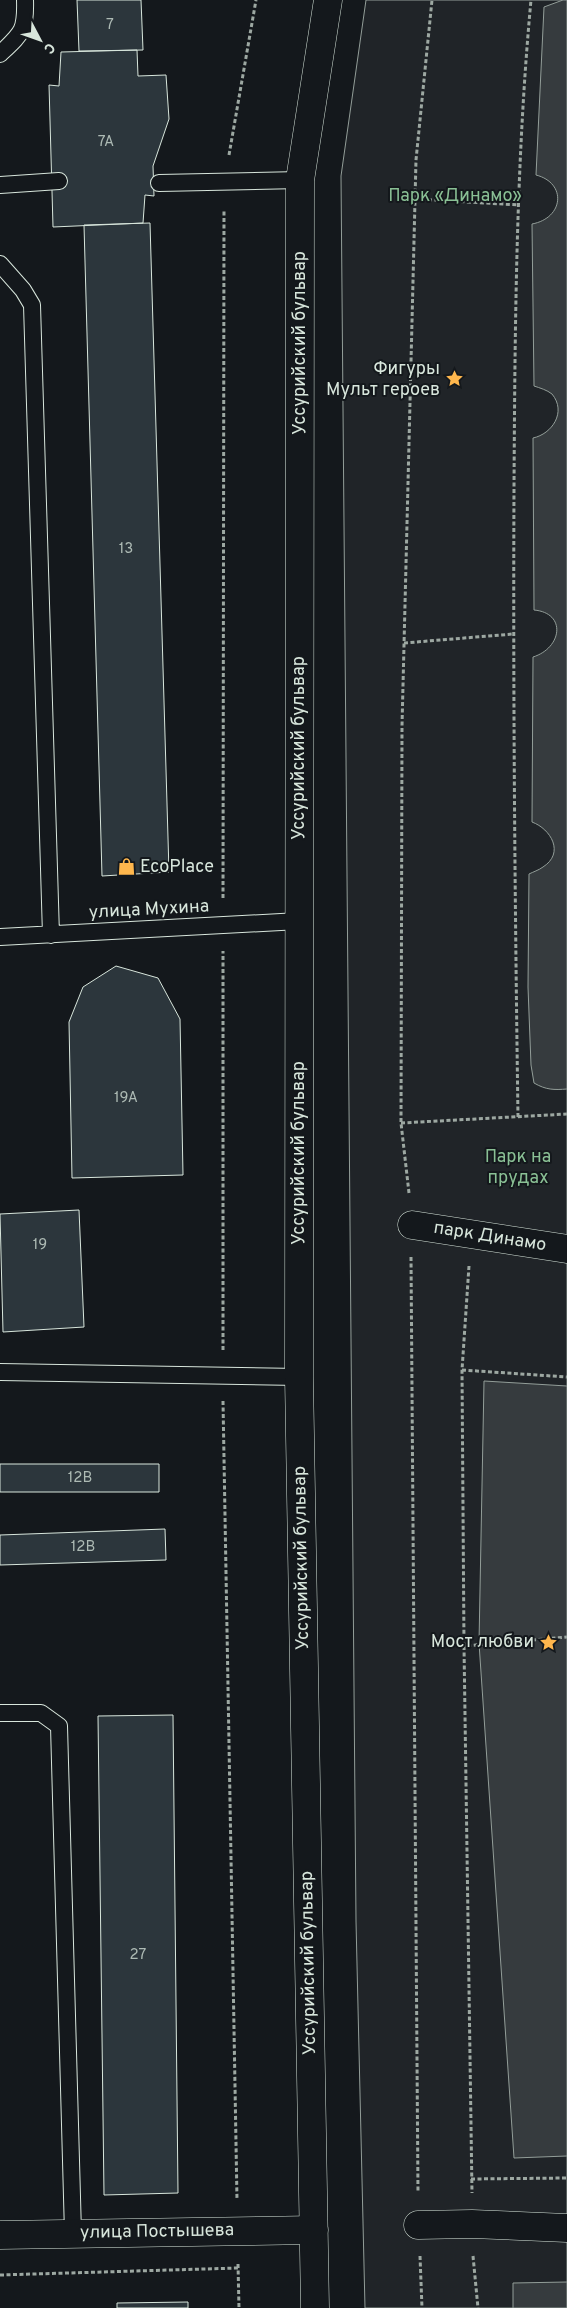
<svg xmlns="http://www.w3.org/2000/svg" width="567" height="2308" font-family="Overpass,sans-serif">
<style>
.green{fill:#202428;stroke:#939e99}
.water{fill:#363b3e;stroke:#939e99}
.building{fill:#2c363c;stroke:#d8e6dc}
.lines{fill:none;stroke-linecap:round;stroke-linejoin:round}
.lane-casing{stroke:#d8e6dc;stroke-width:18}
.street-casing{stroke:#d8e6dc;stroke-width:29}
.secondary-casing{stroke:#d8e6dc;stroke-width:29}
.path{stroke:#9da8a2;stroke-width:3;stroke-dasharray:4 2.5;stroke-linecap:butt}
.lane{stroke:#14181c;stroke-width:16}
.street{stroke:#14181c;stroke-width:28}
.secondary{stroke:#14181c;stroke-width:28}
.labels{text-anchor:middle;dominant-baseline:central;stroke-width:4;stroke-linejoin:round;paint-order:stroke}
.number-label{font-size:15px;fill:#adbab4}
.park-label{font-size:18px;fill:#8ac095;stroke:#14181c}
.street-label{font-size:18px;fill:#d8e6dc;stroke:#14181c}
.poi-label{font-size:18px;fill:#d8e6dc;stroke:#14181c;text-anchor:end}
</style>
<rect width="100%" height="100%" fill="#14181c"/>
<path class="green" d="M366,0H567V2308H365L356,1921L341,176Z"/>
<path class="water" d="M563,0H567V1089C554,1090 546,1090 534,1083L531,1065L528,987L529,874C533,872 539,870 543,867C565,853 551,829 532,822L533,657C562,648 567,613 534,610L533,438C552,434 567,412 552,394C547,390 540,388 534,386L532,224C564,218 567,183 536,175L544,7Z
M484,1381L567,1386V2156L514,2158L479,1643Z
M567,2282V2308H513V2283Z"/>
<path class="building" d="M77,0H141L143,50L79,51Z
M137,50L138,76L166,75L169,119L153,166L154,196L145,195L143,223L53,227L49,85L59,86L61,52Z
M150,223L169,872L102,876L84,225Z
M116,966L158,978L180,1019L183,1175L72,1178L69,1022L83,987Z
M79,1210L84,1327L3,1332L0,1214Z
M0,1464H159V1492H0Z
M165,1529L166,1560L0,1565V1535Z
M173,1715L178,2193L104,2195L98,1716Z
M188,2302V2308H117V2303Z"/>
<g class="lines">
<defs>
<path id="lane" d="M0,54C22,33 26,31 25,0
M159,183L300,180
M0,185L59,181
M0,264L23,290L32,305L51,935
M0,937L299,921
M0,1372L299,1377
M0,1713H41L59,1726L73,2233"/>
<path id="street" d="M412,1225L567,1249
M418,2225L472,2224L567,2228"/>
<path id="secondary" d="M0,2235L314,2230
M315,2308L299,1377L300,180L328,0"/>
</defs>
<use href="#lane" class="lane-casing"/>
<use href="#street" class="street-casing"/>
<use href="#secondary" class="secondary-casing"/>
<path class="path" d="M229,155L256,0
M415,199L519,205
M404,643L513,634
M223,898L224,209
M518,1117C515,907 513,698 514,488C515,325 516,162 531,0
M401,1123L567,1114
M409,1193L401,1123L402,726L416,160L432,0
M411,1257L418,2193
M469,1266L462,1370L464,1646L567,1637
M223,1350V951
M462,1370L567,1377
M223,1401L237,2200
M464,1646L472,2193
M471,2179L567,2178
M420,2256L422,2308
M473,2256L478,2308
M238,2264L239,2308
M0,2275L238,2268"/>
<use href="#lane" class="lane"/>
<use href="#street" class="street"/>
<use href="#secondary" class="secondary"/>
</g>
<defs>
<symbol id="sight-bare" viewBox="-9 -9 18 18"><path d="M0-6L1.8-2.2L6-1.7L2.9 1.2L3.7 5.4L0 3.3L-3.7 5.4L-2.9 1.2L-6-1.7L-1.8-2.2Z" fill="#ffb74d" stroke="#14181c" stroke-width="2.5" paint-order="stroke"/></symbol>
<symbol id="shop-bare" viewBox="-9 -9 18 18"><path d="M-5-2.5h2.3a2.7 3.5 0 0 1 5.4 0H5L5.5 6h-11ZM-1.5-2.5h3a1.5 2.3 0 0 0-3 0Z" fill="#ffb74d" stroke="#14181c" stroke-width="2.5" paint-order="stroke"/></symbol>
</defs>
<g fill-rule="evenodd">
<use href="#sight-bare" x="442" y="366" width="25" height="25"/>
<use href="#shop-bare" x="114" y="854" width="25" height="25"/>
<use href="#sight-bare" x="536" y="1630" width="25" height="25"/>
</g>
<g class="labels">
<g class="number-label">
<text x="110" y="25">7</text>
<text x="106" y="142">7А</text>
<text x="126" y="549">13</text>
<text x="126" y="1098">19А</text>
<text x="40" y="1245">19</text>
<text x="80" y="1478">12В</text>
<text x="83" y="1547">12В</text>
<text x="138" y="1955">27</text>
</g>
<g class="park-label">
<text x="455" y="196">Парк «Динамо»</text>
<text x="518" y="1157">Парк на<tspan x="518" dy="21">прудах</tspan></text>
</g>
<g class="street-label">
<text transform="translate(300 343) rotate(-90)">Уссурийский бульвар</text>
<text transform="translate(299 748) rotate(-90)">Уссурийский бульвар</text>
<text transform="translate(149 910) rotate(-3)">улица Мухина</text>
<text transform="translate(299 1153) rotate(-90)">Уссурийский бульвар</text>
<text transform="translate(490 1237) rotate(9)">парк Динамо</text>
<text transform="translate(302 1558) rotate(-91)">Уссурийский бульвар</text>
<text transform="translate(309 1963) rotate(-91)">Уссурийский бульвар</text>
<text transform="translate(157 2232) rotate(-1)">улица Постышева</text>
</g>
<g class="poi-label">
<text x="440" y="369">Фигуры<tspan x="440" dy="21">Мульт героев</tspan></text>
<text x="140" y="867" text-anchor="start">EcoPlace</text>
<text x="534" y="1642">Мост любви</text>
</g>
</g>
<g transform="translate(40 40) rotate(131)" stroke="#14181c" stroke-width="4" paint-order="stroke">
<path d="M0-4L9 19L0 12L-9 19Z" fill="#d8e6dc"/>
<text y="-8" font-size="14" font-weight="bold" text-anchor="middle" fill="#d8e6dc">С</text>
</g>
</svg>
